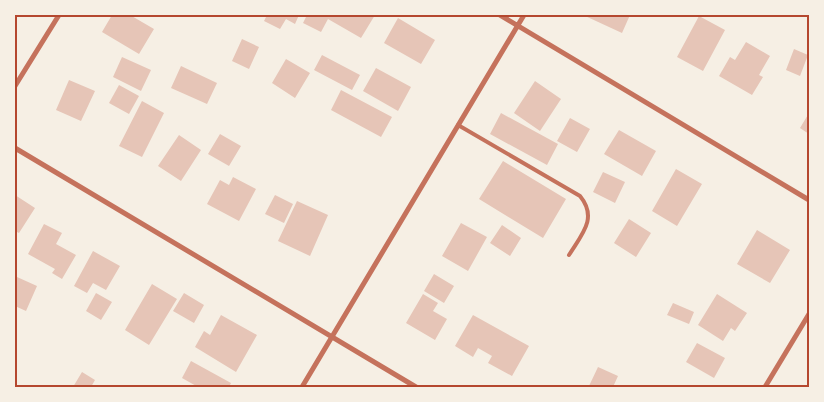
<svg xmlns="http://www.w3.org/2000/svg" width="824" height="402" font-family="'PT Sans Narrow',sans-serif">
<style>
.building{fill:#e6c5b7}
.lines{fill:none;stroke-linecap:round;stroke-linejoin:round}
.service{stroke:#c5725c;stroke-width:4}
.minor{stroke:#c5725c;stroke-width:5}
.neatline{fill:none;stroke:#b5482f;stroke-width:2}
</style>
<rect width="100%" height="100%" fill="#f6efe4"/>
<path class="building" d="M112,15H130L154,29L139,54L102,32Z
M267,15H299L295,24L286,19L280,29L264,21Z
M307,15H375L361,38L328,19L321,32L303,23Z
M583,15H630L622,33Z
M699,16L725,30L703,71L677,57Z
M398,18L435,40L421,64L384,43Z
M242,39L259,47L249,69L232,61Z
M746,42L770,56L759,75L763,77L752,95L719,76L730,57L735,60Z
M794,49L808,55L800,76L786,70Z
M322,55L360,75L352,90L314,70Z
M122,57L151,70L141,91L113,77Z
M286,59L310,73L295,98L272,83Z
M181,66L217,83L207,104L171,88Z
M376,68L411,87L398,111L363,91Z
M69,80L95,91L81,121L56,110Z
M535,81L561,99L540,131L514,113Z
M119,85L139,96L129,114L109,103Z
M341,90L392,117L381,137L331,110Z
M142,101L164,113L142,157L119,146Z
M501,113L558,144L547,165L490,134Z
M809,113V134L800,128Z
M570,118L590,129L577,152L557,141Z
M619,130L656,151L642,176L604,154Z
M220,134L241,146L229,166L208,154Z
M179,135L201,150L181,181L158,166Z
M503,161L566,199L543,238L479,199Z
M676,169L702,184L677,226L652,211Z
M603,172L625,182L615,203L593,192Z
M233,177L256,189L239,221L207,204L220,180L229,185Z
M15,195L35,208L19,233L15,231Z
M275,195L293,204L284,223L265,214Z
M297,201L328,215L310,256L278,241Z
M629,219L651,233L636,257L614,243Z
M461,223L487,237L468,271L442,256Z
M44,224L62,233L56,244L76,255L62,279L52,273L55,269L28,254Z
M502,225L521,238L510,256L490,243Z
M757,230L790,250L770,283L737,264Z
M93,251L120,266L106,290L93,283L87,293L74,286Z
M434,274L454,286L444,303L424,291Z
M17,277L37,286L26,311L15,306V283Z
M152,284L177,299L149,345L125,330Z
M96,293L112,302L101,320L86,311Z
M184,293L204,305L194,323L173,311Z
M423,294L438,303L433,311L447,319L435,340L406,323Z
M717,294L747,313L735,331L731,328L723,341L698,325Z
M673,303L694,312L689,324L667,315Z
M221,315L257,335L236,372L195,347L204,331L210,335Z
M473,315L529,346L512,376L488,363L492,356L478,348L473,357L455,346Z
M697,343L725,358L714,378L686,362Z
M191,361L231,383L229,387H198L182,378Z
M598,367L618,376L613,387L589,386Z
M82,372L95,380L91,387H73Z"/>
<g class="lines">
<path class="service" d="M458,125L580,196C598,218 582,234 569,255"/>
<path class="minor" d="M500,15L809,200
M15,86L59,15
M15,148L416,387
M302,387L524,15
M765,387L809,314"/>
</g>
<rect width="824" height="402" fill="none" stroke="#f6efe4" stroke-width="32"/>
<rect x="16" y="16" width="792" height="370" class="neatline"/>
</svg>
